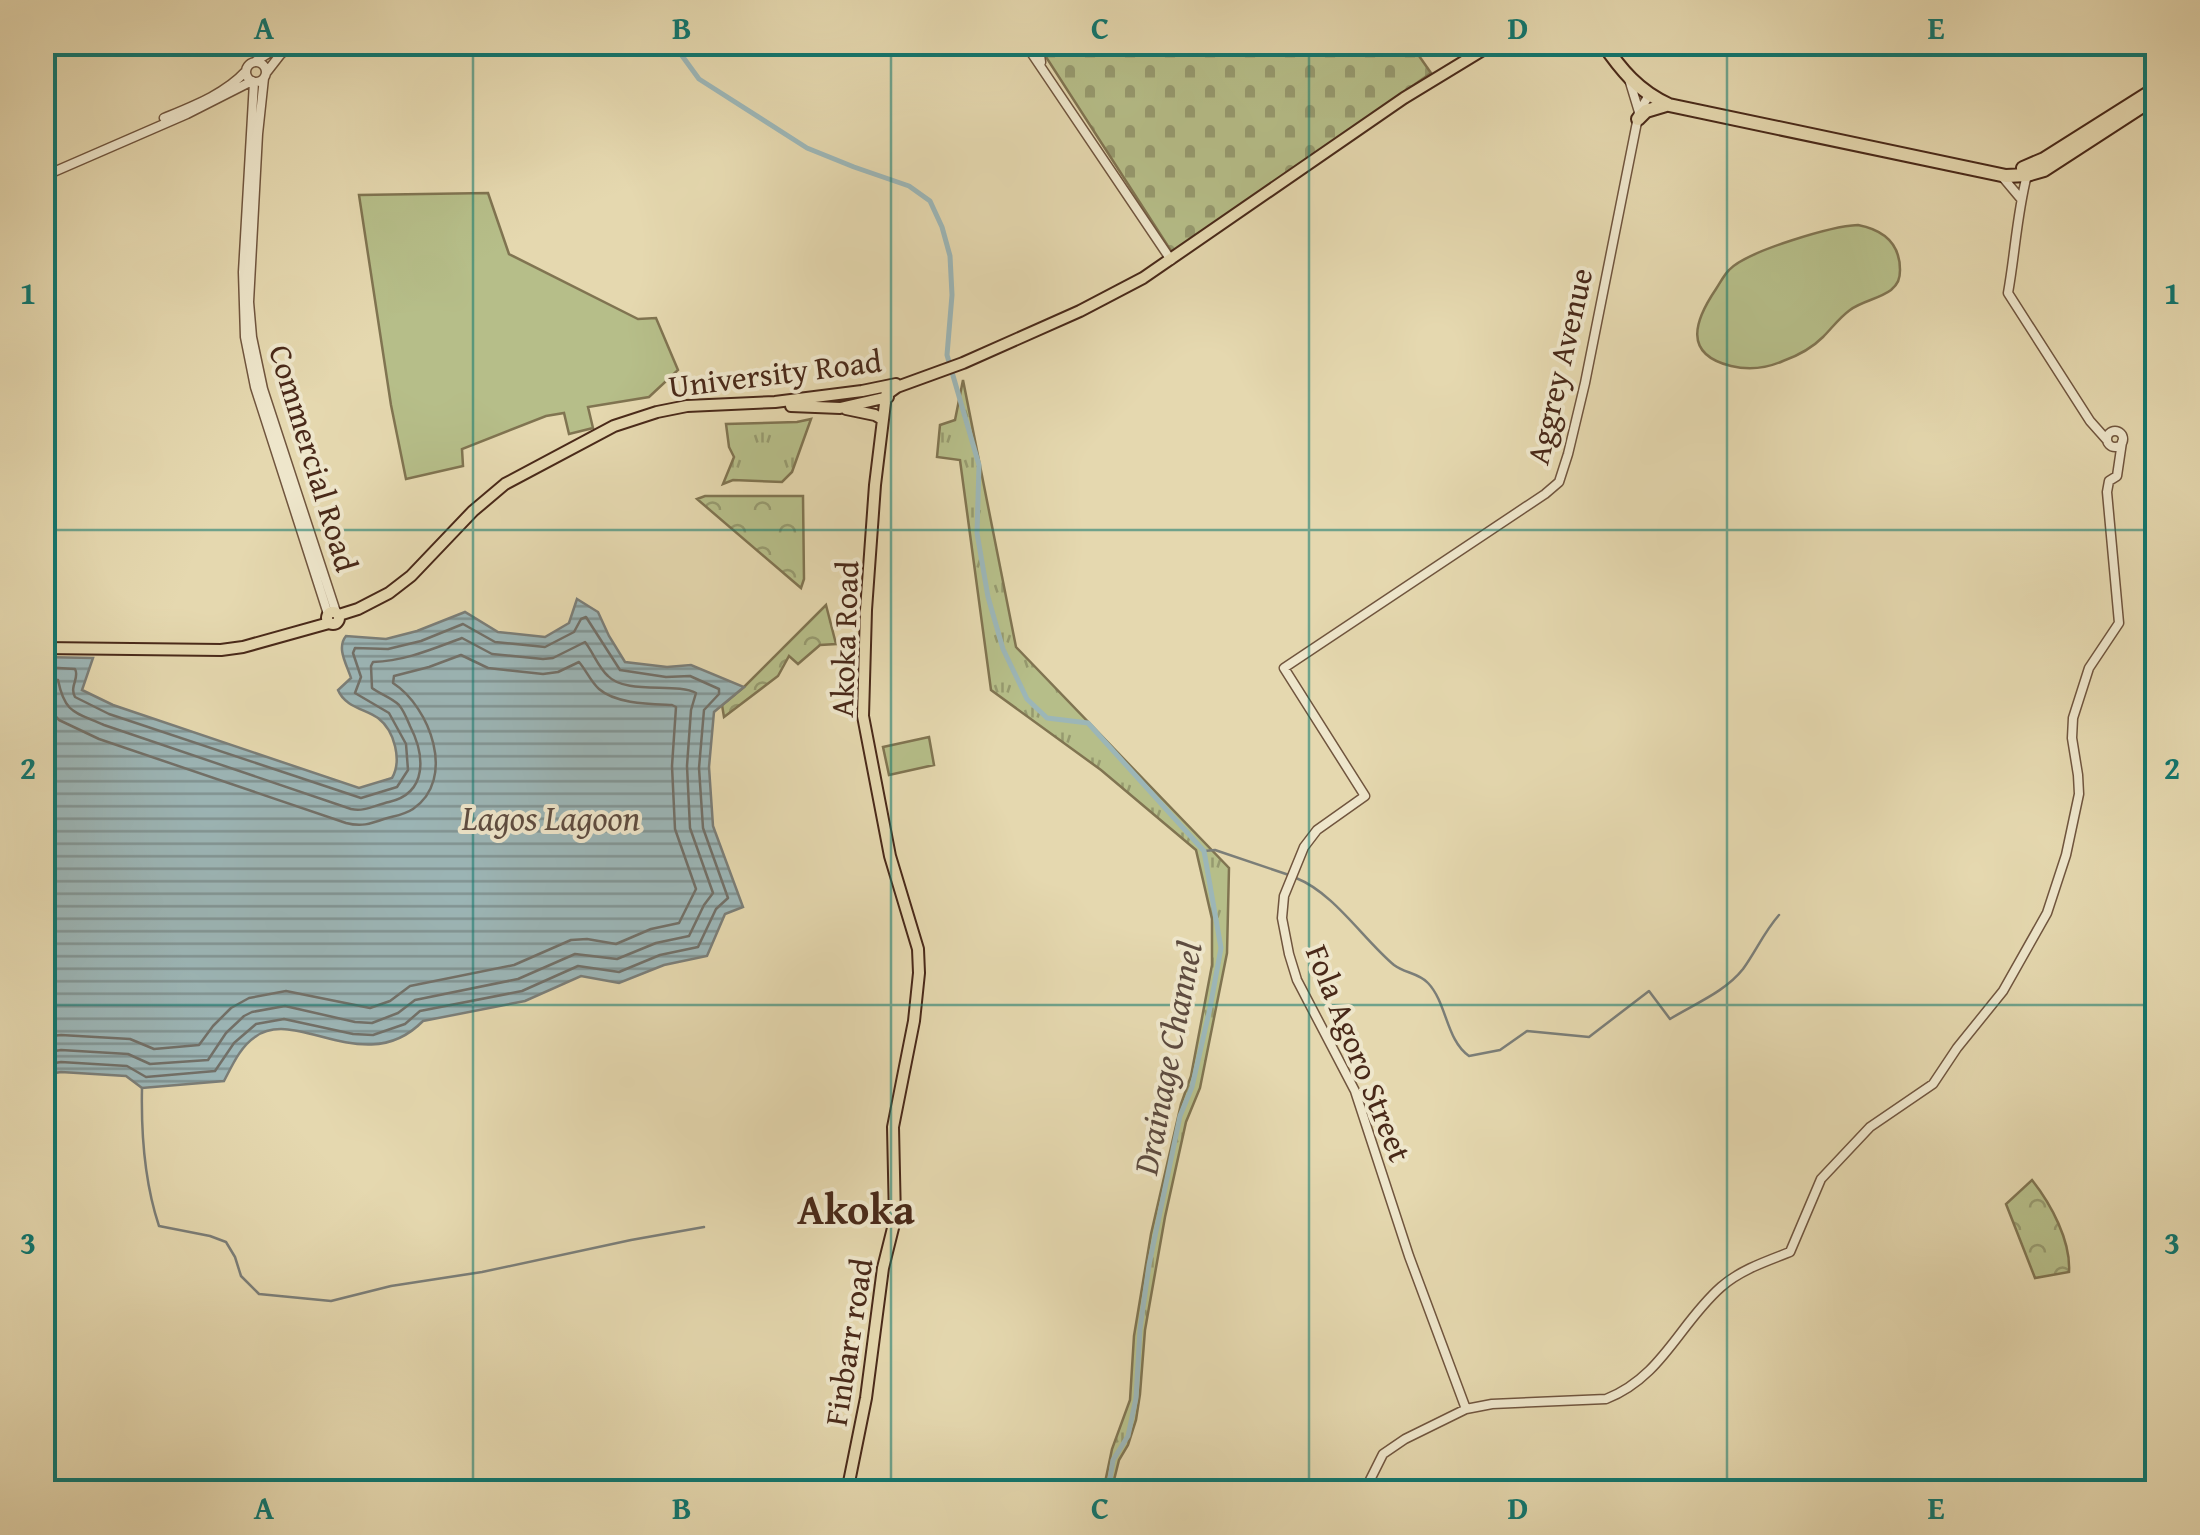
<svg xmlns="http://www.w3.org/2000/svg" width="2200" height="1535" font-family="'Gentium Book Plus',serif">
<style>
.grass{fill:url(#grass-tufts);stroke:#807451;stroke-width:2.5}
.forest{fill:url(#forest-crowns);stroke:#807451;stroke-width:2.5}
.cemetery{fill:url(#cemetery-stones);stroke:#807451;stroke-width:2.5}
.pitch{fill:#b6be89;stroke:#807451;stroke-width:2.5}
.water{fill:url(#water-rules);stroke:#7b7e78;stroke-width:2.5}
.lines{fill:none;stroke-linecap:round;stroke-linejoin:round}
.shore{stroke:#727068;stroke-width:2.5}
.stream{stroke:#7b7e78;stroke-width:2.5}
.canal{stroke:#9cb6b7;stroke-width:5}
.minor-casing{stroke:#70553e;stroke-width:11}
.major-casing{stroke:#492919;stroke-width:14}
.highway-casing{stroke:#492919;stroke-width:16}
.minor{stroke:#eee6cb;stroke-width:8}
.major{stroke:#e5d8af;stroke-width:10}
.highway{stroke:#e5d8af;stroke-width:12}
.grid{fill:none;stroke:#0f766e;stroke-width:2.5;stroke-opacity:0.55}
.labels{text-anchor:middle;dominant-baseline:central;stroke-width:8;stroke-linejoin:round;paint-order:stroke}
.street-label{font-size:32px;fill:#492919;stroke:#eee6cb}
.water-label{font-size:35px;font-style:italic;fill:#5e4c40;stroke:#eee6cb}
.district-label{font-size:42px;font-weight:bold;fill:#492919;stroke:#eee6cb}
.neatline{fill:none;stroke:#0f766e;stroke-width:4}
.grid-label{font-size:32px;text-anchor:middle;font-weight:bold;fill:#0f766e}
</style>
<defs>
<pattern id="grass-tufts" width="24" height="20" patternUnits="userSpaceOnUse" patternTransform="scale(2.5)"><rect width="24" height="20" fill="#b6be89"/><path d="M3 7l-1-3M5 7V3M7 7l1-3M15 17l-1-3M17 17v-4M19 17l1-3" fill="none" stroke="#969a6f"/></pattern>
<pattern id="forest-crowns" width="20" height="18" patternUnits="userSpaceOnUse" patternTransform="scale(2.5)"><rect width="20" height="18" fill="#b6be89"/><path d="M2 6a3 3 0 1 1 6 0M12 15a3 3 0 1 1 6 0" fill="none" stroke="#969a6f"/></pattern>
<pattern id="cemetery-stones" width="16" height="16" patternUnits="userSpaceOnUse" patternTransform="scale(2.5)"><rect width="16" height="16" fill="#b6be89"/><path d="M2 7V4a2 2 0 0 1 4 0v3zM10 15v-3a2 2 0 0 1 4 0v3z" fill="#969a6f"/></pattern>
<pattern id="water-rules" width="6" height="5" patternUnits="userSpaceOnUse" patternTransform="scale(2.5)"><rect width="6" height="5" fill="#9cb6b7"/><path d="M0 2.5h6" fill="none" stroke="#819494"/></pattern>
</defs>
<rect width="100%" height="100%" fill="#e5d8af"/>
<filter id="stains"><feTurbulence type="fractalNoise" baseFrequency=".002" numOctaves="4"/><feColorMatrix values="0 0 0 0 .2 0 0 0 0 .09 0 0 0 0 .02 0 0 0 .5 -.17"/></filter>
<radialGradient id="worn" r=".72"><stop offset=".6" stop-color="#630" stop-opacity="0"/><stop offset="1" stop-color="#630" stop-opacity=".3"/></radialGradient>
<path class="grass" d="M963,380L1016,647L1229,868L1227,953L1200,1088L1186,1122L1165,1217L1145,1330L1140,1394L1136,1420L1128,1445L1119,1460L1111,1492H1103L1112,1449L1130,1400L1134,1336L1151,1234L1181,1104L1191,1076L1212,965V919L1196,850L1101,770L991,690L960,460L937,457L940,425L955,420Z
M811,419L792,472L782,482L733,480L723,484L734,457L729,447L726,424L797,422Z"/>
<path class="forest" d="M705,496H803L804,579L801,588L697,499Z
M826,605L836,644L820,645L798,664L789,656L778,676L724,717L722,705L744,687Z
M2032,1180C2051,1204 2071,1241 2069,1272L2035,1278L2006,1204Z"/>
<path class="cemetery" d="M1037,43H1410L1431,73L1173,254Z"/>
<path class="pitch" d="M488,193L509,254L638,319L656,318L678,370L649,397L588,407L593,428L569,434L564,413L546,416L462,449L463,466L406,479L391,405L359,195Z
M1858,225C1884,230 1900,243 1900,270C1900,279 1898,284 1891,290C1879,299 1862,301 1850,310C1839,318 1832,328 1823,337C1812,348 1797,356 1783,361C1767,368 1748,370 1731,366C1682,354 1695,320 1716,289C1720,283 1724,275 1729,270C1747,251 1832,226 1858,225Z
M929,737L934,765L889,775L883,747Z"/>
<path class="water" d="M577,599L598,612L609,636L625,662L667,667L691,665L744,687L714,712L709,767L713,826L743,907L725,914L707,956L664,965L619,983L581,976L525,1001L423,1021C365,1080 296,1006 255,1037C240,1047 232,1066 224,1081L142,1088L126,1076L61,1072L43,1075V657L93,658L82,690L113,705L359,788L392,778C402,761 395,731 378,718C365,709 345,707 338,690L351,678C347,665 336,648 346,636L386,639L417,631L465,612L498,632L545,637L569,623Z"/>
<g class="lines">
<path class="shore" d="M42,667L75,669C80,678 69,686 75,697L109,714L361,798L397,787L408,770L406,744L389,713L355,693L361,677L353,653L355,648L388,649L421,641L463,624L495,642L545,647L574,632L581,619L586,617L620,670L666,677L690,676L719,689V694L704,710L699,768L703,828L728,898L716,909L698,947L660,955L619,972L578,966L522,991L420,1011L405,1024L373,1035L353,1034L284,1019L256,1024L234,1043L215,1071L146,1077L127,1066L61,1062L42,1065
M42,679L58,680C65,714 75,712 104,725L351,809C365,812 375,805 389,802C428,793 425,755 410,726C407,719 404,711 399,705C392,698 380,694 372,688L371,666L373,662C405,661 432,649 462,638L492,654L543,659L553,658L585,642C593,652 598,667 608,676C626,695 677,682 696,693L691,710L687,766L690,828L713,893L704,905L689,936L656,943L617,959L575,954L518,979L415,1000L398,1013L372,1023L355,1022L285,1006L252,1012L244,1016L226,1033L208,1060L150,1064L128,1054L61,1050L42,1053
M42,694L51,711L59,720L99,739L346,823C361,827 370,824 384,819C394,816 404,815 413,809C457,779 430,707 393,683L394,676L429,667L461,655L488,668L543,674L558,672L579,662C586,670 591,682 599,689C616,704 651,704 672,705L676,707L672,766L675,829L696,889L679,923L651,929L616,944L587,939L571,940L514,965L410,986L390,1001L370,1008L286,991L249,998L231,1008L213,1026L199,1045L154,1049L130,1039L61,1035L42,1037"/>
<path class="stream" d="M1204,851L1215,850L1289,875
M1296,878C1334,893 1363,939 1394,965C1404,973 1419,973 1428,983C1447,1003 1446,1040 1469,1056L1500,1050L1527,1031L1589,1037L1649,991L1670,1019C1694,1004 1725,992 1743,969C1756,951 1764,932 1779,915
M142,1088C141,1135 144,1181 159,1226L210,1236L226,1242L235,1257L241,1276L259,1294L331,1301L391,1286L482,1272L631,1240L704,1227"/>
<path class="canal" d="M672,42L699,79L807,148L854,167L909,186L930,201L942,227L950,256L952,295L947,355L979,465L977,533L988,597L1003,649L1027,699L1047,718L1088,723L1204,851L1221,948L1210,1008L1192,1087L1180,1116L1149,1265L1140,1329L1136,1398L1128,1436L1113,1460L1108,1492"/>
<defs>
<path id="minor" d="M1024,42L1171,260
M1038,42L1041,62
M256,61L286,42
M246 72a10 10 0 1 1 20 0a10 10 0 1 1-20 0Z
M266,73L280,55L294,42
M264,78L258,134L249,302L252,337L263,389L336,612
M1629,79L1639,112
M254,82L243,272L245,337L255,387L328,614
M164,118C193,106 225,94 246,71
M2000,174L2021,199
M2027,175C2017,213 2015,254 2008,293L2090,421L2106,439
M42,177L187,114L252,81
M2107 439a8 8 0 1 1 16 0a8 8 0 1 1-16 0Z
M1466,1409L1409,1256L1355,1091L1297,980L1289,954L1282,918L1284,896L1304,847L1317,830L1365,796L1284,668L1545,494L1559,482L1568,454L1585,383L1639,112L1649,95
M1364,1492L1383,1454L1405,1439L1466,1409L1492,1404L1606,1399C1662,1377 1679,1324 1721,1287C1740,1270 1767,1261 1790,1252L1821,1179L1870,1127L1933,1084L1957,1048L2003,991L2047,913L2066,855L2079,794L2078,775L2072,738L2073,718L2089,668L2119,623L2107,492L2109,481L2117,476L2122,442"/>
<path id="major" d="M791,406L840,408L888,397
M846,409L875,415L882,419
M327 618a6 6 0 1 1 12 0a6 6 0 1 1-12 0Z
M339,615L358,609L389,593L411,576L473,511L505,484L614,426L657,412L687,406L775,402L862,391L896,384
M42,648L221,650L243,647L329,623
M847,1492L866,1398L883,1268L895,1220L893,1127L914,1021L919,973L918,949L890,856L863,716L866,610L875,485L886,395L897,387L963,363L1080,311L1143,278L1404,98L1496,42"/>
<path id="highway" d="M1602,42C1621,70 1638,91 1669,105L2006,176L2027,175L2044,170L2158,96
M1638,119L1646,111L1666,105
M2023,168L2044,159L2158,87"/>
</defs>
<use href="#minor" class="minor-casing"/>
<use href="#major" class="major-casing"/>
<use href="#highway" class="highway-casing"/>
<use href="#minor" class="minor"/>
<use href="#major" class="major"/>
<use href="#highway" class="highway"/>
</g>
<path class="grid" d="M473,42V1492M891,42V1492M1309,42V1492M1727,42V1492M42,530H2158M42,1005H2158"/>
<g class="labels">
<g class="street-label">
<text transform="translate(1559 366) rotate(-77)">Aggrey Avenue</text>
<text transform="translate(775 373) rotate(-7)">University Road</text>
<text transform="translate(314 458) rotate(73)">Commercial Road</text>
<text transform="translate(844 639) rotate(-88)">Akoka Road</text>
<text transform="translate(1359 1053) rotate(68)">Fola Agoro Street</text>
<text transform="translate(848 1342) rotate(-81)">Finbarr road</text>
</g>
<g class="water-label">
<text x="551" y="817">Lagos Lagoon</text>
<text transform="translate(1167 1058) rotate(-79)">Drainage Channel</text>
</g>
<g class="district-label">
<text x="856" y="1208">Akoka</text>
</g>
</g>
<rect width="2200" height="1535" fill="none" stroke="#e5d8af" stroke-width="110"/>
<rect x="55" y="55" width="2090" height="1425" class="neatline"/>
<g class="grid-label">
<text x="264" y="39">A</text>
<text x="682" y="39">B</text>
<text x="1100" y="39">C</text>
<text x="1518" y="39">D</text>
<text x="1936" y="39">E</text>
<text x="28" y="304">1</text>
<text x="2172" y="304">1</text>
<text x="28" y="779">2</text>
<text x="2172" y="779">2</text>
<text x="28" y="1254">3</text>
<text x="2172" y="1254">3</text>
<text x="264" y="1519">A</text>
<text x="682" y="1519">B</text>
<text x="1100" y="1519">C</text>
<text x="1518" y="1519">D</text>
<text x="1936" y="1519">E</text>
</g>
<rect width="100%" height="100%" filter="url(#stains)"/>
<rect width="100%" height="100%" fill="url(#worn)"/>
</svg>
